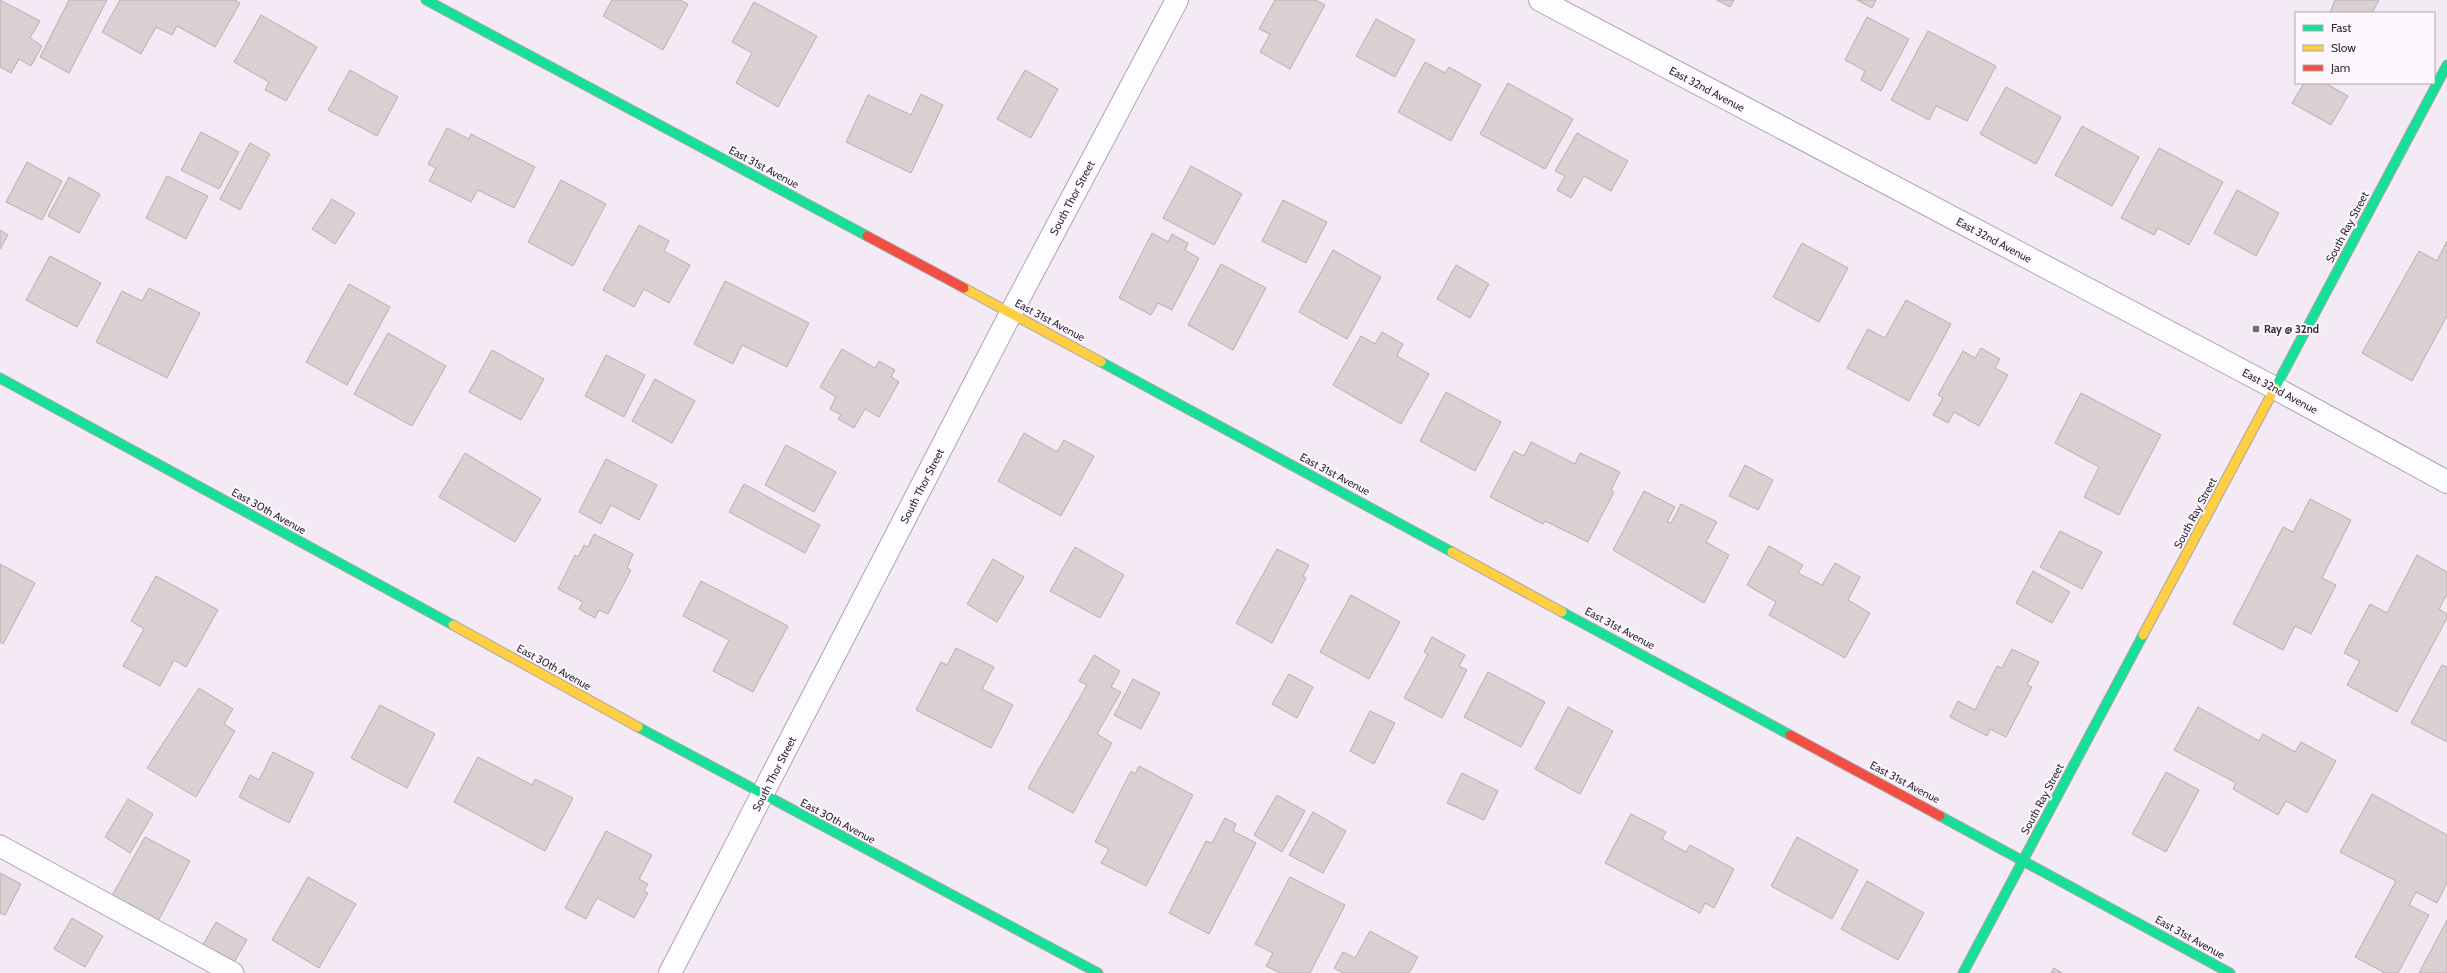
<svg xmlns="http://www.w3.org/2000/svg" width="2447" height="973" font-family="Cabin,sans-serif">
<style>
.building{fill:#dad0d1;stroke:#b7aeaf}
.lines{fill:none;stroke-linecap:round;stroke-linejoin:round}
.lane-casing{stroke:#aba3ad;stroke-width:23}
.street-casing{stroke:#aba3ad;stroke-width:24}
.fast-casing{stroke:#aba3ad;stroke-width:11}
.slow-casing{stroke:#aba3ad;stroke-width:11}
.jam-casing{stroke:#aba3ad;stroke-width:11}
.lane{stroke:#fdfcfe;stroke-width:21}
.street{stroke:#fdfcfe;stroke-width:22}
.fast{stroke:#16e098;stroke-width:9}
.slow{stroke:#ffcf43;stroke-width:9}
.jam{stroke:#f24e42;stroke-width:9}
.poi-dot{fill:#776e79;stroke:#fcf7fd;stroke-width:1.5}
.labels{text-anchor:middle;dominant-baseline:central;stroke-width:4;stroke-linejoin:round;paint-order:stroke}
.street-label{font-size:11px;fill:#342b36;stroke:#fcf7fd}
.poi-label{font-size:11px;font-weight:bold;fill:#342b36;stroke:#fcf7fd;text-anchor:start}
</style>
<rect width="100%" height="100%" fill="#f4eaf6"/>
<path class="building" d="M0,0L40,21L30,38L42,46L31,66L19,59L11,73L0,67Z
M69,0H107L69,73L40,57Z
M120,0H235L240,3L215,47L177,26L172,35L156,27L141,54L102,32Z
M612,0H680L688,4L663,50L603,16Z
M1275,0H1316L1325,5L1290,69L1260,52L1270,34L1259,29Z
M1717,0H1734L1730,7Z
M1857,0H1876L1872,8Z
M2335,0H2379L2372,13H2330Z
M754,2L817,36L778,107L736,83L752,53L732,42Z
M261,15L317,47L286,101L265,90L269,82L234,62Z
M1867,17L1909,39L1881,91L1861,80L1865,71L1845,60Z
M1376,19L1415,40L1395,77L1356,56Z
M1928,31L1996,66L1967,121L1936,106L1929,120L1891,100Z
M1425,62L1445,73L1449,67L1481,85L1451,141L1398,112Z
M350,70L398,97L377,136L328,110Z
M1025,70L1058,89L1031,138L997,119Z
M1508,83L1573,119L1545,169L1480,134Z
M2304,83H2325L2348,96L2331,125L2292,103Z
M2006,87L2061,117L2036,164L1980,134Z
M921,94L943,105L911,173L846,142L868,95L911,115Z
M2082,126L2139,157L2112,206L2055,175Z
M447,128L469,139L471,134L535,167L514,208L478,190L471,202L429,181L436,168L428,164Z
M201,132L239,152L219,189L181,170Z
M1577,133L1628,161L1611,191L1584,176L1571,198L1557,190L1565,176L1555,171Z
M250,143L270,154L240,210L220,199Z
M2159,148L2223,182L2189,245L2158,228L2154,235L2121,218Z
M27,162L62,181L42,220L6,202Z
M1191,166L1242,194L1214,245L1163,218Z
M167,176L208,196L186,239L146,218Z
M69,177L100,194L79,233L48,216Z
M561,180L606,204L573,266L528,242Z
M2237,190L2279,213L2256,256L2214,233Z
M332,199L355,213L335,244L312,229Z
M1283,200L1327,222L1306,263L1262,241Z
M639,225L669,241L664,251L690,265L669,303L644,289L634,307L603,290Z
M0,230L8,235L0,249Z
M1152,233L1168,242L1172,234L1188,243L1185,250L1199,258L1172,310L1158,303L1151,315L1119,298Z
M2447,241V316L2412,381L2362,353L2419,251L2437,261Z
M1802,243L1848,268L1819,322L1773,297Z
M1333,250L1381,277L1347,339L1299,312Z
M50,256L101,283L77,327L26,300Z
M1221,264L1266,288L1233,350L1188,325Z
M1456,265L1489,284L1470,318L1437,299Z
M725,281L809,323L787,367L742,345L733,364L694,344Z
M349,284L390,307L347,385L306,362Z
M149,288L200,313L167,378L96,342L122,291L142,301Z
M1906,300L1951,324L1909,401L1847,368L1868,329L1885,338Z
M1382,332L1403,344L1397,356L1429,374L1401,424L1333,385L1361,336L1375,344Z
M388,333L446,366L412,426L354,394Z
M1981,348L2000,359L1995,368L2008,375L1979,426L1954,412L1948,423L1933,415L1943,398L1938,395L1963,351L1975,358Z
M842,349L875,368L879,361L895,370L891,377L899,382L879,417L865,409L854,428L838,419L841,415L830,409L836,397L820,387Z
M492,350L544,379L521,420L469,392Z
M606,355L645,375L624,417L585,396Z
M655,379L695,401L672,443L632,421Z
M1446,392L1501,422L1475,471L1420,441Z
M2081,393L2161,435L2119,515L2084,497L2099,467L2055,443Z
M1024,433L1057,452L1064,440L1094,456L1061,516L998,481Z
M1531,442L1575,464L1580,453L1620,472L1611,490L1614,492L1588,542L1545,521L1543,524L1490,497L1514,451L1524,456Z
M786,445L836,472L814,512L765,485Z
M465,453L541,499L515,542L439,497Z
M606,459L657,485L639,520L611,505L601,524L579,512Z
M1745,465L1773,480L1758,510L1729,496Z
M744,484L820,525L805,553L729,512Z
M1644,491L1675,507L1667,522L1671,523L1681,504L1717,522L1706,542L1729,555L1704,603L1613,550Z
M2310,499L2351,520L2322,578L2336,585L2311,634L2295,626L2283,650L2233,624L2283,527L2293,532Z
M2060,531L2102,552L2082,589L2040,567Z
M594,534L633,554L627,568L631,570L608,614L599,610L595,618L579,609L583,602L558,589L575,555L578,557L584,545L588,547Z
M1769,546L1803,565L1798,573L1822,585L1835,563L1860,577L1848,600L1870,613L1845,658L1769,615L1776,602L1747,585Z
M1075,547L1124,575L1100,618L1050,591Z
M1277,549L1309,565L1303,576L1306,578L1272,643L1236,623Z
M2417,555L2447,572V594L2439,609L2447,614V618L2397,712L2347,685L2360,661L2344,653L2370,604L2387,613Z
M993,559L1024,577L997,622L967,604Z
M0,564L35,583L3,644L0,642Z
M2033,571L2070,592L2052,623L2016,603Z
M156,576L218,610L186,667L174,660L160,686L123,666L144,629L131,621Z
M701,581L788,626L753,692L713,671L729,640L683,616Z
M1351,595L1400,622L1369,679L1320,652Z
M1432,637L1465,655L1459,666L1467,670L1442,718L1404,698L1428,654L1424,652Z
M956,648L994,667L982,689L1013,705L991,748L916,710L941,662L947,665Z
M2012,649L2039,662L2027,685L2032,687L2006,737L1990,729L1987,736L1950,717L1958,701L1975,710L1997,666L2002,668Z
M1094,655L1120,671L1111,687L1121,692L1097,734L1112,743L1073,813L1028,788L1087,685L1079,681Z
M2442,665L2447,667V742L2411,723Z
M1488,672L1545,702L1521,747L1464,717Z
M1289,674L1313,687L1297,718L1272,704Z
M1133,679L1160,693L1141,729L1114,715Z
M199,688L233,709L224,724L235,731L196,797L147,768Z
M380,705L435,734L407,788L351,758Z
M1568,707L1613,731L1580,794L1535,769Z
M2198,707L2259,741L2263,734L2295,752L2301,742L2336,761L2307,813L2286,801L2278,815L2233,789L2236,783L2174,750Z
M1370,711L1395,723L1374,764L1350,751Z
M273,752L314,773L289,823L239,797L250,775L259,780Z
M478,757L532,785L535,779L573,798L545,851L454,802Z
M1139,766L1193,795L1146,886L1101,863L1109,849L1095,842L1131,771L1135,774Z
M2166,772L2199,790L2166,852L2132,834Z
M1462,773L1498,791L1484,820L1447,803Z
M2372,794L2447,835V883L2437,903L2416,892L2409,905L2429,915L2398,973H2385L2355,957L2396,881L2340,852Z
M1277,795L1305,811L1282,852L1254,835Z
M128,799L153,814L130,853L105,837Z
M1313,812L1346,831L1323,873L1289,855Z
M1631,814L1666,832L1662,839L1686,852L1690,845L1734,869L1714,908L1705,903L1700,913L1605,863Z
M1225,818L1236,824L1233,831L1256,843L1209,934L1169,913L1206,841L1212,843Z
M606,831L652,855L639,879L648,884L644,891L648,893L634,918L597,898L586,919L565,908Z
M145,837L190,861L156,925L110,899Z
M1797,837L1858,870L1832,919L1771,886Z
M0,873L21,884L5,915L0,913Z
M308,877L356,904L319,968L272,940Z
M1290,877L1345,905L1310,973H1280L1266,966L1273,953L1255,944Z
M1867,881L1924,913L1898,960L1841,929Z
M72,918L103,936L85,967L54,949Z
M2447,920V973H2419Z
M216,922L247,940L233,964L202,946Z
M1370,931L1418,957L1409,973H1343L1334,968L1343,952L1355,958Z
M2054,968L2062,973H2051Z"/>
<g class="lines">
<defs>
<path id="lane" d="M0,846L233,973"/>
<path id="street" d="M1540,0L2275,388L2447,482
M670,973L1011,313L1177,0"/>
<path id="fast" d="M426,0L867,236
M1101,362L1452,552
M0,378L453,625
M2275,388L2447,65
M1562,612L1790,735
M638,727L1098,973
M1940,816L2230,973
M1963,973L2143,635"/>
<path id="slow" d="M964,288L1101,362
M1452,552L1562,612
M453,625L638,727
M2143,635L2275,388"/>
<path id="jam" d="M867,236L964,288
M1790,735L1940,816"/>
</defs>
<use href="#lane" class="lane-casing"/>
<use href="#street" class="street-casing"/>
<use href="#fast" class="fast-casing"/>
<use href="#slow" class="slow-casing"/>
<use href="#jam" class="jam-casing"/>
<use href="#lane" class="lane"/>
<use href="#street" class="street"/>
<use href="#fast" class="fast"/>
<use href="#slow" class="slow"/>
<use href="#jam" class="jam"/>
</g>
<rect class="poi-dot" x="2252" y="325" width="8" height="8" rx="2"/>
<g class="labels">
<g class="street-label">
<text transform="translate(1707 89) rotate(28)">East 32nd Avenue</text>
<text transform="translate(764 167) rotate(28)">East 31st Avenue</text>
<text transform="translate(1072 198) rotate(-62)">South Thor Street</text>
<text transform="translate(2347 227) rotate(-62)">South Ray Street</text>
<text transform="translate(1994 240) rotate(28)">East 32nd Avenue</text>
<text transform="translate(1050 320) rotate(28)">East 31st Avenue</text>
<text transform="translate(2280 391) rotate(28)">East 32nd Avenue</text>
<text transform="translate(1335 474) rotate(28)">East 31st Avenue</text>
<text transform="translate(922 486) rotate(-63)">South Thor Street</text>
<text transform="translate(269 511) rotate(29)">East 30th Avenue</text>
<text transform="translate(2195 513) rotate(-62)">South Ray Street</text>
<text transform="translate(1620 628) rotate(28)">East 31st Avenue</text>
<text transform="translate(554 667) rotate(29)">East 30th Avenue</text>
<text transform="translate(774 774) rotate(-63)">South Thor Street</text>
<text transform="translate(1905 782) rotate(28)">East 31st Avenue</text>
<text transform="translate(2042 799) rotate(-62)">South Ray Street</text>
<text transform="translate(838 821) rotate(28)">East 30th Avenue</text>
<text transform="translate(2190 937) rotate(29)">East 31st Avenue</text>
</g>
<g class="poi-label">
<text x="2264" y="329">Ray @ 32nd</text>
</g>
</g>
<rect x="2295" y="12" width="140" height="72" fill="#fcf7fd" stroke="#aca5ad"/>
<rect x="2303" y="25" width="20" height="6" fill="#16e098" stroke="#aca5ad"/>
<text x="2331" y="32" font-size="12" fill="#342b36">Fast</text>
<rect x="2303" y="45" width="20" height="6" fill="#ffcf43" stroke="#aca5ad"/>
<text x="2331" y="52" font-size="12" fill="#342b36">Slow</text>
<rect x="2303" y="65" width="20" height="6" fill="#f24e42" stroke="#aca5ad"/>
<text x="2331" y="72" font-size="12" fill="#342b36">Jam</text>
</svg>
